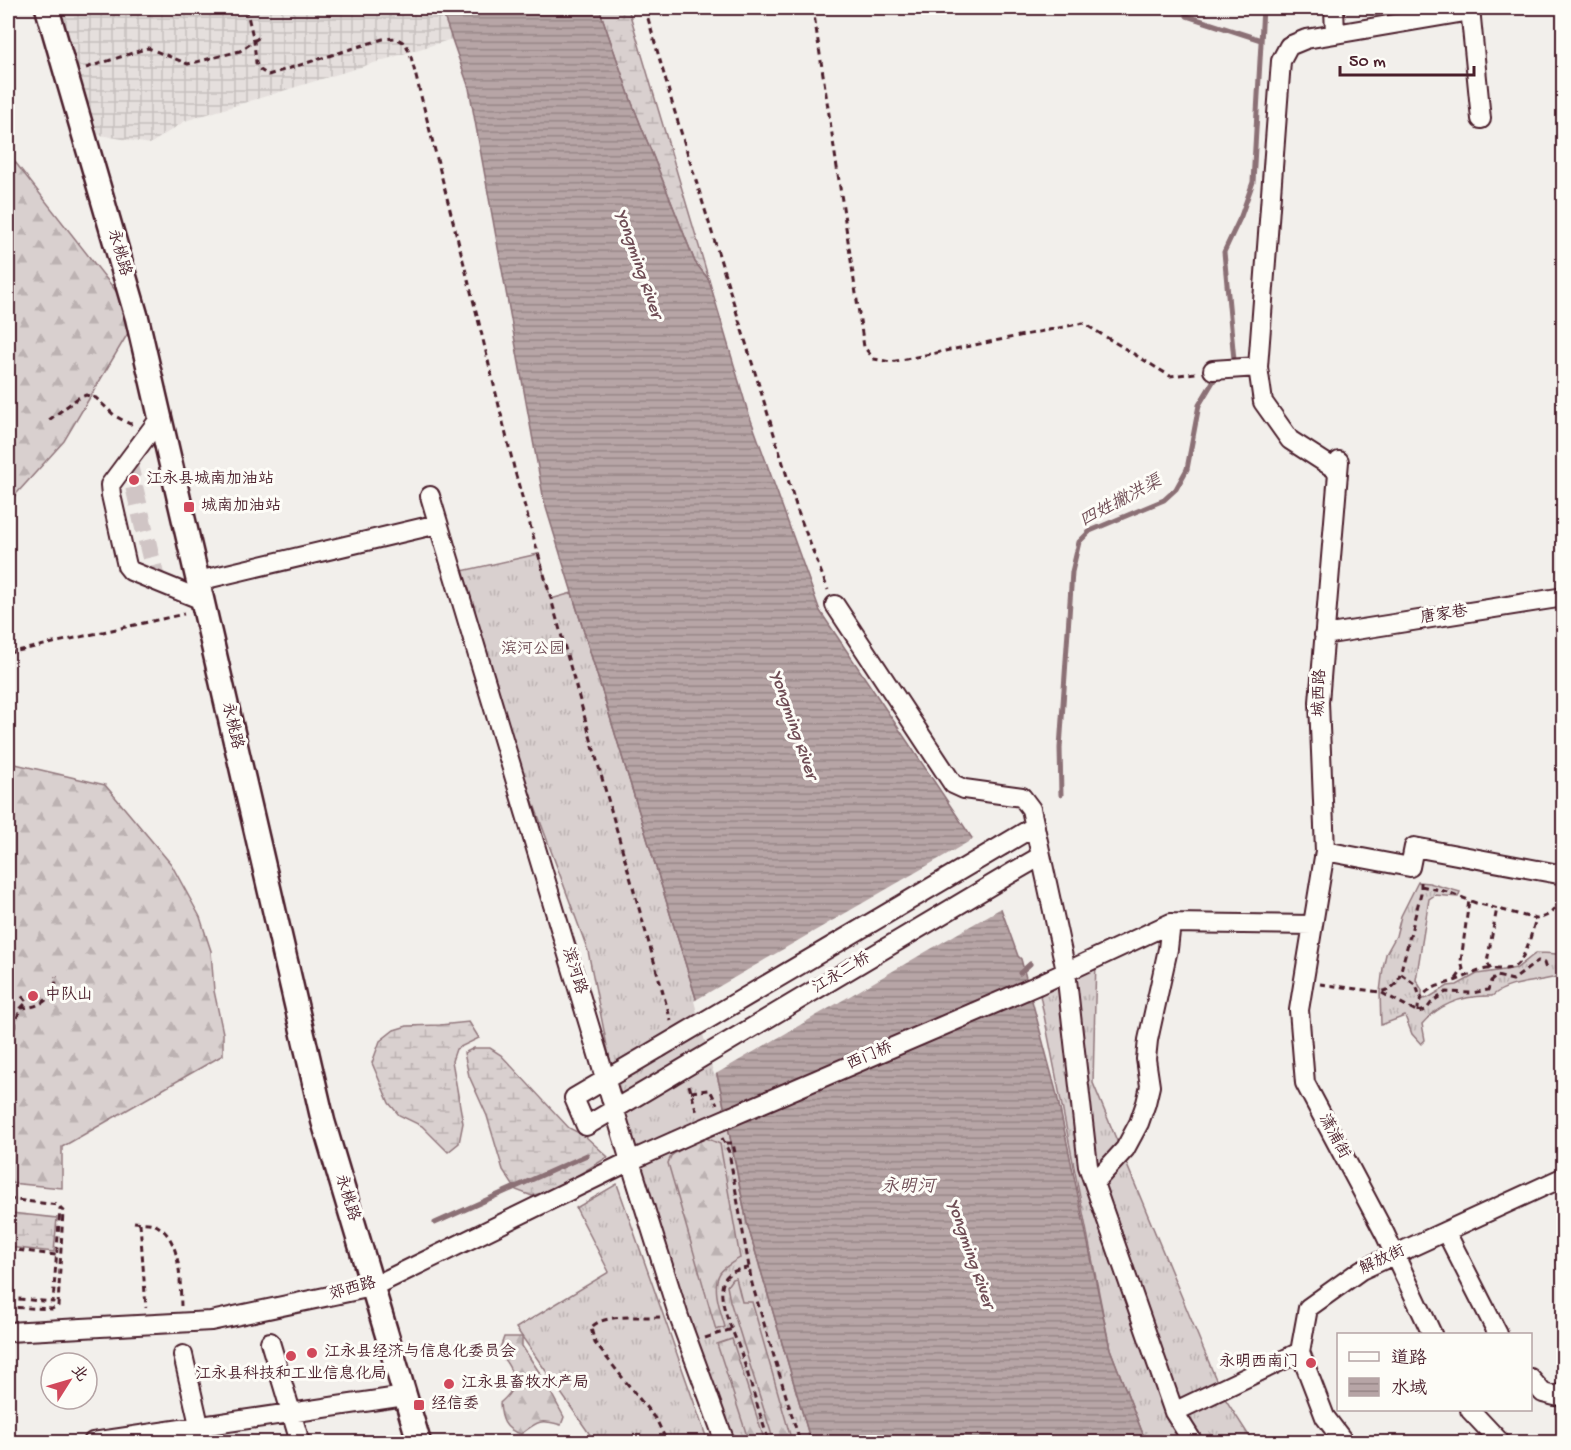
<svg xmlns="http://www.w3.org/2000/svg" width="1571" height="1450" font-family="'Gochi Hand','LXGW WenKai TC',sans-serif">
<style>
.industrial{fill:url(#industrial-grid)}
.grass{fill:url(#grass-tufts);stroke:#92787d;stroke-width:1.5}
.forest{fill:url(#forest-firs);stroke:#92787d;stroke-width:1.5}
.wetland{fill:url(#wetland-marsh);stroke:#92787d;stroke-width:1.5}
.water{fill:url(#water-rules);stroke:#8b6f75;stroke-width:1.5}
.pier{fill:#f2efeb}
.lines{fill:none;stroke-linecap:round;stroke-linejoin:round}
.stream{stroke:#8b6f75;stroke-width:5}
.minor-tunnel{stroke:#d0c5c5;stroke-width:18;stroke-dasharray:18 9;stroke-linecap:butt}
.minor-casing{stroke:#4a1f2b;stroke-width:22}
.major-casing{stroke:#4a1f2b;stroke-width:27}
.path{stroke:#4a1f2b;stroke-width:3;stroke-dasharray:6 4.5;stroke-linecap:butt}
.minor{stroke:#fdfcf7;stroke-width:18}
.major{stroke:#fdfcf7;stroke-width:22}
.minor-bridge-casing{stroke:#4a1f2b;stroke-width:22;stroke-linecap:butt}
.minor-bridge{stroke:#fdfcf7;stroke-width:18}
.poi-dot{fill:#d1495b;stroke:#fdfcf7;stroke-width:2}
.labels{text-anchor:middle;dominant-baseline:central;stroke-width:6;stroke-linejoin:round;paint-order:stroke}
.street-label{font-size:16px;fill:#4a1f2b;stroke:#fdfcf7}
.poi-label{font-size:16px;fill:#4a1f2b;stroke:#fdfcf7;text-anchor:start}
.park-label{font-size:16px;fill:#6e4b54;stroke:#fdfcf7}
.water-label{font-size:18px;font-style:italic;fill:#704e56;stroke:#fdfcf7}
</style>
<defs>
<pattern id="industrial-grid" width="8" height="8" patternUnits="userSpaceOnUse" patternTransform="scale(1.5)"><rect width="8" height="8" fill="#e5dfdd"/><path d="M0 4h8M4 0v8" fill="none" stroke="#c6bfbe"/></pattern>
<pattern id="grass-tufts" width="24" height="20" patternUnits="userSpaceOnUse" patternTransform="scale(1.5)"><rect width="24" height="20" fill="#d9d0cf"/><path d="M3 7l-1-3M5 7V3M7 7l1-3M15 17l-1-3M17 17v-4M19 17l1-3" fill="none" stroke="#bcb2b2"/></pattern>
<pattern id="forest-firs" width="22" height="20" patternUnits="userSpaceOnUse" patternTransform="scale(1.5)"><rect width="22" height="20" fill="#d9d0cf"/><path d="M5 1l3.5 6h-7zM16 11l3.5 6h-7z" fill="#bcb2b2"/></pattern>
<pattern id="wetland-marsh" width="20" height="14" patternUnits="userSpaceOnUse" patternTransform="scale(1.5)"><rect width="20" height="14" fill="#d9d0cf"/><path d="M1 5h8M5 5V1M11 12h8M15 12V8" fill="none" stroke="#bcb2b2"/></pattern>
<pattern id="water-rules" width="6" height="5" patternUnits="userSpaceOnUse" patternTransform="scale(1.5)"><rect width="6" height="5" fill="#b7a5a6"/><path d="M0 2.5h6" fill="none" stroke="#978687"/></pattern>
</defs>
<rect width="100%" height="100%" fill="#f2efeb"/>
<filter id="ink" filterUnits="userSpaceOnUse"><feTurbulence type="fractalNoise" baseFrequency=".0167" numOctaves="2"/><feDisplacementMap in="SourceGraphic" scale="12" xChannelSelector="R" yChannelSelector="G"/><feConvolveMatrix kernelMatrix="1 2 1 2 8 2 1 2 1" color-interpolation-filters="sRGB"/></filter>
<g filter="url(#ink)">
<path class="industrial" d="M48,8H441L452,39L185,121L150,144L83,132Z"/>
<path class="grass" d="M538,554L551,599L572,593L706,1031L721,1091L747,1223L811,1442H725L630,1161L588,951L473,639L453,573Z
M1418,882L1429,883L1460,892L1458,897L1435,895L1429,899L1416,980L1422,990V999L1428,998L1448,986L1457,985L1477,974L1517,968L1536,953C1545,954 1555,952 1563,956V975C1541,983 1511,980 1492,996C1465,995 1440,1003 1422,1024L1425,1040L1421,1044L1412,1034L1405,1016L1381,1025L1380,992L1383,968L1386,954L1396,936L1401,916Z
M1096,958L1093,1083L1222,1394L1253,1442H1146L1110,1349L1038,985Z
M617,1184L708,1442H595L516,1328L609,1272L576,1208Z"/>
<path class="forest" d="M8,153L137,318L64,441L8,503Z
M11,763L105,785L171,864L200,917L211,951L214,991L223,1033V1055L62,1147V1188L10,1183V1178L8,1176V766Z
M704,1137L720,1144L740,1258C733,1262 724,1267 720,1273C711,1287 721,1312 725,1327L716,1330L668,1163L671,1156L675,1153Z
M736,1278L742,1302H752L792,1442H774L730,1301L727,1286L732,1279Z
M504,1337H522V1346L543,1378L564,1417L561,1425C539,1419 538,1421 521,1434C504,1430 501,1418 500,1403C503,1400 508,1396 510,1392C518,1380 509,1362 498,1354Z
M732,1339L765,1442H749L717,1344Z"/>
<path class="wetland" d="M599,8H628L709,280L695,262L632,103Z
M469,1022L479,1038L456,1049L452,1061L463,1123L459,1143L448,1152L422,1126L399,1115L389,1103L372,1063L380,1041L394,1030L407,1026L440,1025Z
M474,1048H490L501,1055L569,1128L585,1136L608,1157L555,1189L532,1196L516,1190L503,1170L487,1116L469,1076L464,1053Z
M11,1213L57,1218L54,1252L8,1247Z"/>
<path class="water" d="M441,8H599L632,103L695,262L709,280L747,409L820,611L980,850L1018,956L1021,959L1057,1095L1110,1349L1146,1442H811L747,1223L721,1091L706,1031L544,501L469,88Z"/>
<path class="pier" d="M975,838L982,848L1003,907L714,1075L694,1001Z"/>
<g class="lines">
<path class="stream" d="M1182,8L1187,16L1261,40
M1231,364L1234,360L1224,252L1241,216L1253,182L1263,8
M1061,795L1060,748L1072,572L1079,542L1090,531L1164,500L1176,489L1187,469L1199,405L1214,380L1220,374
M1020,973L1030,964
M435,1223L587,1155"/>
<path class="minor-tunnel" d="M128,461L157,583"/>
<defs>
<path id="minor" d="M1334,8L1335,34
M1470,8L1481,119
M1213,370L1258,367
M160,418L110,485L111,495L127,566L131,571L202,600
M1339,461L1319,702L1325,851L1299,1010L1305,1083L1385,1234L1432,1334
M1338,471L1290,440L1263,402L1258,367L1281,61L1289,46L1306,39L1459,13L1471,8
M430,496L630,1161L679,1317L725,1442
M198,581L438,524
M835,605L953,784L964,789L1022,797L1031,809L1066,971L1088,1166L1174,1412L1193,1442
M1324,635L1564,597
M1003,845L1035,826
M1325,851L1410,867L1414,847L1564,875
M1015,871L1041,856
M1038,985L1171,923L1312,925
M659,1048L574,1098L586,1126L669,1077
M1094,1183L1125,1149L1139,1123L1146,1103L1150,1086L1146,1059L1148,1040L1168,949L1171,923
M1446,1232L1498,1334
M8,1332L211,1321L372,1287L630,1161L702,1129
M270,1342L300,1442
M183,1355L203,1442
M1530,1378L1543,1393L1555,1396L1564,1392
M1470,1410L1500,1442
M1174,1412L1300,1352
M93,1442L405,1396
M1344,1442L1325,1417L1300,1352L1308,1308L1361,1270L1564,1177"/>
<path id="major" d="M47,8L137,318L323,1121L419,1442"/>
</defs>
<use href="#minor" class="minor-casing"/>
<use href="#major" class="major-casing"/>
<path class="path" d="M246,8L254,41L256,63L259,69L268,75L383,39L396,38L406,44L411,57L478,319L515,472L671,1021
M645,8L673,106L798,512L828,590
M813,8L864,347L874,359L891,362L1083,323L1170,376L1196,373
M86,68L148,48L188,64L240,51L261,36
M49,420L78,398L86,395L96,398L115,416L130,424L134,423
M8,653L184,614
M1421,886L1448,892L1476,903L1536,919C1552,916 1558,908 1560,893
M1491,969L1487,962L1497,908
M1401,974L1416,985L1421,1000
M1456,979L1463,969L1461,961L1469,900
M1320,984L1380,992L1390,989L1398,982L1421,893V882
M1382,993L1418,1012L1426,1010L1432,1002L1446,992L1472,993L1488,990L1491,981L1497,976L1513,980L1538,961L1544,963L1546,969
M21,1008C40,1008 57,997 56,976
M1418,1012C1417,988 1440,986 1457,980C1468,976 1476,971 1487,969C1496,968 1507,971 1515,966C1527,957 1531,933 1536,919
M8,1048L10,1046L16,1020L21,1008L27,1002L20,994
M689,1085L697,1113
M691,1092L708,1090L711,1092L717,1104
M722,1138L729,1152L752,1284L800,1442
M726,1143H733L735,1153
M8,1199L57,1205L63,1211L58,1306L52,1309L8,1307
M8,1216L9,1197
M134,1222C140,1223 148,1222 153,1224C182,1235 180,1282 181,1306
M140,1223L146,1308
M8,1249L56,1255
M749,1268C738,1269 726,1272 723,1283C717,1302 734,1332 740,1350C750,1380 759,1412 769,1442
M8,1298L53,1302L60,1209
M660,1317C642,1318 602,1313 591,1328L595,1343L657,1421L667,1442
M705,1338L732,1329"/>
<use href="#minor" class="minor"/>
<use href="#major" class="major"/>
<defs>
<path id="minor-bridge" d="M659,1048L1003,845
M669,1077L1015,871
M702,1129L1038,985"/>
</defs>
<use href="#minor-bridge" class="minor-bridge-casing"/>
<use href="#minor-bridge" class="minor-bridge"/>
</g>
</g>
<g class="poi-dot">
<circle cx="134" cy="480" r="6"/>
<rect x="183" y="501" width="12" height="12" rx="3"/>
<circle cx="33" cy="996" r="6"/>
<circle cx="312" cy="1353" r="6"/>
<circle cx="291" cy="1356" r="6"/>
<circle cx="1311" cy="1363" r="6"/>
<circle cx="449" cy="1384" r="6"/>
<rect x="413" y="1399" width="12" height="12" rx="3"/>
</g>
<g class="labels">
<g class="street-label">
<text transform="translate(118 253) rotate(74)">永桃路</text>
<text transform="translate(1444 616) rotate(-9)">唐家巷</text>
<text transform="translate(1321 693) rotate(-88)">城西路</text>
<text transform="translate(231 726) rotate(77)">永桃路</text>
<text transform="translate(573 971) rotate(73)">滨河路</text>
<text transform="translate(842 974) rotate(-31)">江永二桥</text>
<text transform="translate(870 1057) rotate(-23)">西门桥</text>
<text transform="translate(1333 1137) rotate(62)">潇浦街</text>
<text transform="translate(346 1198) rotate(73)">永桃路</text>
<text transform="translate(1383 1261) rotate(-25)">解放街</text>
<text transform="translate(353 1290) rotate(-15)">郊西路</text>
</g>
<g class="poi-label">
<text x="146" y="480">江永县城南加油站</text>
<text x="201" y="507">城南加油站</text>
<text x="45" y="996">中队山</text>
<text x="324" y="1353">江永县经济与信息化委员会</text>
<text x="1299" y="1363" text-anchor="end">永明西南门</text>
<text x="291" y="1375" text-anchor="middle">江永县科技和工业信息化局</text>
<text x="461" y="1384">江永县畜牧水产局</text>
<text x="431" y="1405">经信委</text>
</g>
<g class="park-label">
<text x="533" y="650">滨河公园</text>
</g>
<g class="water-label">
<text transform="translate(638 264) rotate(71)">Yongming River</text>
<text transform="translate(1121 502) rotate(-28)">四姓撇洪渠</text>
<text transform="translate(793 725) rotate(71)">Yongming River</text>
<text x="908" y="1187">永明河</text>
<text transform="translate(970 1254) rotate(71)">Yongming River</text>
</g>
</g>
<rect width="1571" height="1450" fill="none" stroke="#fdfcf7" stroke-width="30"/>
<rect x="15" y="15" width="1541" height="1420" fill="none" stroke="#4a1f2b" stroke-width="2" filter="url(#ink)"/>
<rect x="1337" y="1333" width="195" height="78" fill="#fdfcf7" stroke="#b5a4a5" stroke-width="1.5"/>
<rect x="1349" y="1352" width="30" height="9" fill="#fdfcf7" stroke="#b5a4a5" stroke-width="1.5"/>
<text x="1391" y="1363" font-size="18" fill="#4a1f2b">道路</text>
<rect x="1349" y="1378" width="30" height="18" fill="url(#water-rules)" stroke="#b5a4a5" stroke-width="1.5"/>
<text x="1391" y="1393" font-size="18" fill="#4a1f2b">水域</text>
<g transform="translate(69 1381) rotate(53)"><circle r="28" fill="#fdfcf7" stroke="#b5a4a5" stroke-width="1.5"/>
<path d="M0-4.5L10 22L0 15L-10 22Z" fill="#d1495b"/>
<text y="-9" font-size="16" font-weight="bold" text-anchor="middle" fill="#4a1f2b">北</text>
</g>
<path d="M1340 66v9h134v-9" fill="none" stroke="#4a1f2b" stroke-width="3"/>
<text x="1349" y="66" font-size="18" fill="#4a1f2b" stroke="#fdfcf7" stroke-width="4.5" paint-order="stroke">50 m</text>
</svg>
